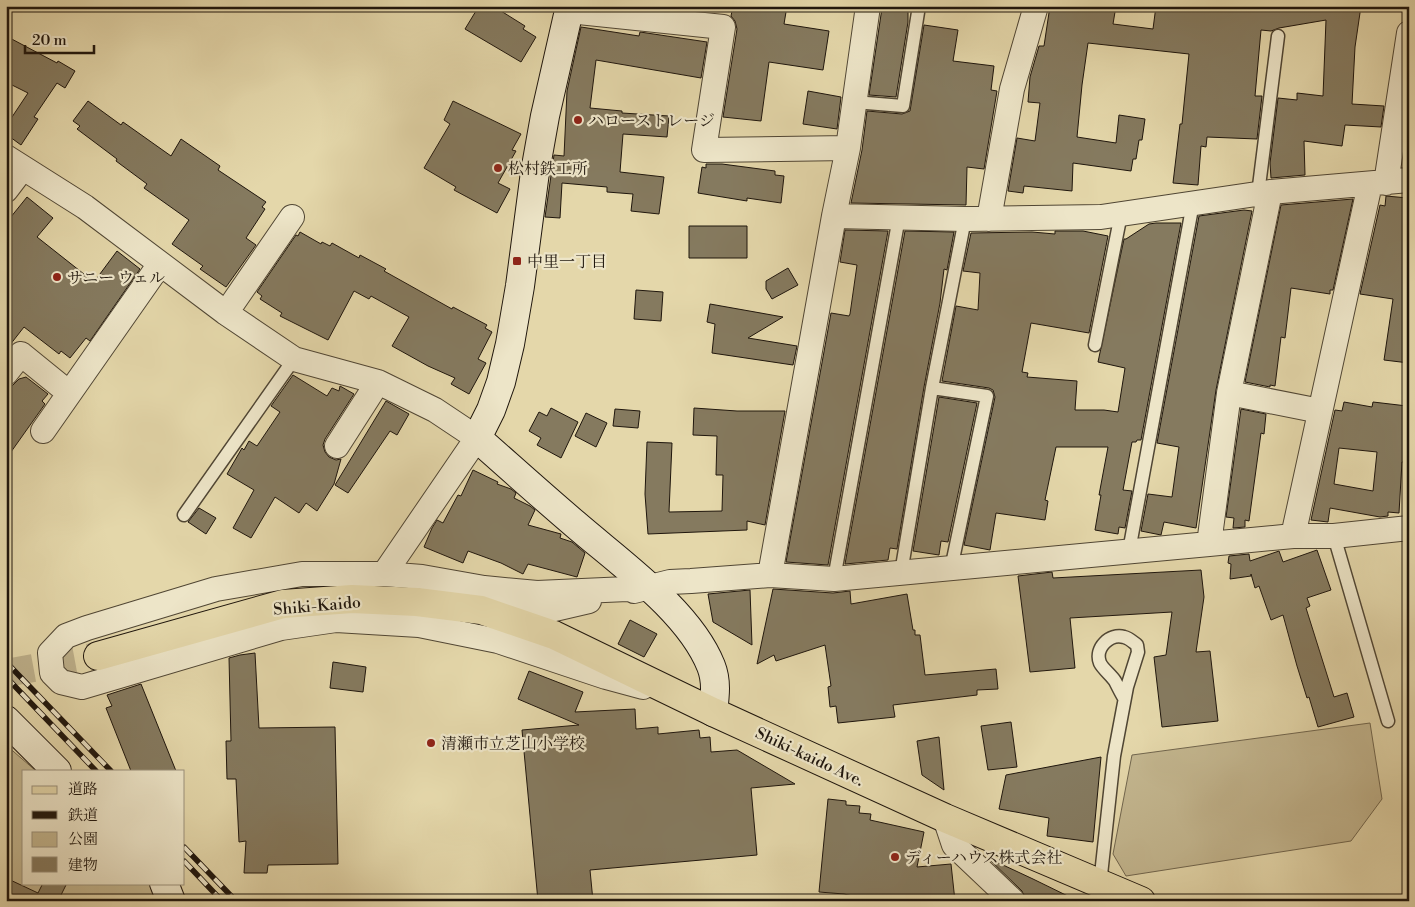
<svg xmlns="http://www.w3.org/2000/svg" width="1415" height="907" viewBox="0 0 1415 907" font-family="'Libre Bodoni','Noto Serif JP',serif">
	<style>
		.green { fill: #c3b68f; stroke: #71664e }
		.building { fill: #857a5f; stroke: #1f160d; fill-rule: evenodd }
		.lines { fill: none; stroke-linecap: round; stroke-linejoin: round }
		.primary-tunnel { stroke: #bdb08b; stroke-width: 28; stroke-dasharray: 28 14; stroke-linecap: butt }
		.lane-casing { stroke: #504634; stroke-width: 15 }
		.street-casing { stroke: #504634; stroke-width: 26 }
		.secondary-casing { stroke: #1f160d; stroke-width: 30 }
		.primary-casing { stroke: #1f160d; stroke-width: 30 }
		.lane { stroke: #ede5c8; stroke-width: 12 }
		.street { stroke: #ede5c8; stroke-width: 24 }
		.secondary { stroke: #ede5c8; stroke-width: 28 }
		.primary { stroke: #e4d7aa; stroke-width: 28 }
		.rail-casing { stroke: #1f160d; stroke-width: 5.5 }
		.rail { stroke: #ede5c8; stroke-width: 4; stroke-dasharray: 11; stroke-linecap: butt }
		.poi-dot { fill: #8f2418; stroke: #ede5c8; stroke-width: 2 }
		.labels { text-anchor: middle; stroke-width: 4.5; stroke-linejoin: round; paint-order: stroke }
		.poi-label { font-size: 16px; fill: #1f160d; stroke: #ede5c8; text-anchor: start }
		.street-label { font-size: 16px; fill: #1f160d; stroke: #ede5c8 }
	</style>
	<rect width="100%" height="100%" fill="#e4d7aa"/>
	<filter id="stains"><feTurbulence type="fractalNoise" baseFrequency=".004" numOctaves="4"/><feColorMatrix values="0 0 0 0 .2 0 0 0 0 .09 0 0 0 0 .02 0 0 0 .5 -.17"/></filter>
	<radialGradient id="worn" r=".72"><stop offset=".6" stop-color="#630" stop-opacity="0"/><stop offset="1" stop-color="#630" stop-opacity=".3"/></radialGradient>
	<!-- green -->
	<path class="green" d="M1370,723L1382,799L1351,841L1126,876L1113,854L1132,755Z
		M6,745L36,771H24V883H153L159,901H6Z"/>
	<!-- building -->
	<path class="building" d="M479,6H493L525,26L523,29L536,37L521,62L465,29Z
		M733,6H787L784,24L829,31L823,70L769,62L761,121L723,117L737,29L735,21L731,16Z
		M1050,6H1116L1113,24L1153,29L1156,6H1361L1355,47L1352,104L1384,106L1381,127L1345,125L1342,146L1304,141L1305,175L1271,178L1270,163L1278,98L1297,100V93L1323,96L1326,20L1279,28L1271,31L1261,30L1255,96H1262L1257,139L1207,137L1206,147L1201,146L1198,185L1173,183L1180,124H1182L1189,54L1088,43L1082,85L1077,137L1116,143L1119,115L1145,119L1142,140H1139L1136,159H1133L1131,171L1073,163L1072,191L1024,186L1023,193L1008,191L1017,138L1035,141L1040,103L1028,102L1030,77L1039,46H1044Z
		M882,8L908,9V22L896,97L869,95Z
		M924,25L958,30L953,61L994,66L991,90L997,91L984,169L967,167L966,205L851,203L862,150L867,111L902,114L910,111Z
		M581,27L639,36L640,32L707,42L701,78L596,60L590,108L622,111V113L669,116L667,137L623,134L620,172L664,177L659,214L631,211L633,194L607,192V187L562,183L560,218L545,217L554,155L564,156L567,91Z
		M6,36L57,63L58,61L75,71L65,88L57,83L34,117L38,119L21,145L6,134V126L28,93L6,82Z
		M808,91L841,97L837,129L803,124Z
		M88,101L121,125L123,122L171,156L181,139L220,166L218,170L266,202L262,207L265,209L246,238L256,245L226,287L200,269L203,266L172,244L189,220L144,188L147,184L116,161L117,159L77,129L80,126L73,121Z
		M453,101L521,134L512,150L516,151L498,183L510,189L497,213L454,190L456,187L424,168L450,124L444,120Z
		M706,164H722L775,171V175L784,176L781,203L747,198V201L698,193L702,167L706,168Z
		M1386,196L1408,198L1405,225H1409V363L1384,360L1393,299L1360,294L1380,205L1385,206Z
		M27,197L53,218L37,237L94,282L117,251L140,269L90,341L86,338L70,358L61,351L59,354L24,327L6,350V223Z
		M1353,199L1333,290H1330V294L1291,288L1285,338L1281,337L1275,386L1270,385V387L1245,382L1281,205Z
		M1244,210L1252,211L1216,390L1196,528L1164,522L1161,535L1141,531L1148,494L1172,497L1179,447L1157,443L1199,216Z
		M1156,223H1181L1141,440H1137L1136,442H1132L1123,490L1132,491L1125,528L1119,527L1118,534L1095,530L1101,495H1099L1108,447H1056L1045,500L1048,501L1045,520L996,513L990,550L964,545L995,397L993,390L989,388L942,381L956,306L978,310L980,273L963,271L971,233L1032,232L1055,234V231H1083L1108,236L1089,333L1031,323L1022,372L1028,373L1027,377L1077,381L1075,410H1104L1118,412L1125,368L1098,362L1124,239H1126L1149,224Z
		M689,226H747V258H689Z
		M845,230L888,231L828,565L786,562L831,313L849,316L850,314L857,265L840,262Z
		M905,231L954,232L947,270L944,269L940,303L924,387L897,549L890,548L888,560L845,564Z
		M300,232L321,244L322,242L330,246L332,243L359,258L360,255L386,269L384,271L452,309L453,307L487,325L485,328L492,332L478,359L486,363L469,394L451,384L455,378L428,366L392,346L409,317L371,296L369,299L354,291L328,340L280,316L282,313L260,299L262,296L257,292L296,235L298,236Z
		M788,268L798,285L772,299L766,289V281Z
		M636,290L663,292L661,321L634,319Z
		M710,304L783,317L748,338L797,346L793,365L712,353L715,324L707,322Z
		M293,375L327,396L332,388L339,391L340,386L354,394L325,439L323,445L325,452L329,457L336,460L341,459L334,484L317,511L306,503L299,513L275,497L251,538L233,528L254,490L227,474L242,448L244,450L249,441L257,446L280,412L271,406Z
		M26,377L48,394L42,401L45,404L6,459V392L19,379Z
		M939,397L977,403L948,542L941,541L939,555L913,551Z
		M386,401L409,414L397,435L390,431L348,493L335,485Z
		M1344,402L1372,407L1373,402L1407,406L1406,413H1409V432L1405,462H1402L1399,513L1388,512V516L1380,517L1330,508L1328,522L1311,520L1335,410L1342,411ZM1339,448L1377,452L1373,491L1334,484Z
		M551,408L578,422L561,458L537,445L541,438L529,431L539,412L547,416Z
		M694,408L737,411H785L765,525L747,521V530L648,534L645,494L647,442L672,443L669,512L722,511L723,475H716L717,436L693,435Z
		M615,409L640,411L638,428L613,426Z
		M1241,409L1266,414L1264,434L1261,433L1249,521L1245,520V527L1233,528L1234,518L1226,517Z
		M586,413L607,423L596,447L575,436Z
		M473,470L498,482L497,484L511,489L516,493L514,498L530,506L535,510L528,525L561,534L560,538L572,542L585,553L577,577L528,564L523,574L501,563L468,551L463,563L424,547L432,528L437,520L443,523L458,495L461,496Z
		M199,508L216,518L206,534L188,522Z
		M1317,550L1331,590L1307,598L1310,606L1306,608L1334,697L1347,693L1354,717L1318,727L1309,697L1307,698L1297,666L1283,615L1271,620L1259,586L1255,588L1251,574V576L1230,579L1231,564L1228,563L1229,556L1249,554L1250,561L1279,551L1283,562Z
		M1201,570L1204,597L1196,652L1210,651L1218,721L1162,727L1154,657L1166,655L1172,612L1070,618L1075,668L1030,672L1018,576L1052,572L1053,578Z
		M773,589L833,593L850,591L851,604L907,594L913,630H915V635H920L925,675L996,669L998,689L977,690V695L893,705L895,717L838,723L836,706L830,707L828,687L831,686L825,645L776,661L774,655L757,664Z
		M750,590L752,645L713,622L708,594Z
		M630,620L657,634L644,657L618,644Z
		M255,653L259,728L335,727L338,864L268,865L267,873H244L246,841L239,842L236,779H227L226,741H231L229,658L240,655Z
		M333,662L366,667L363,692L330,688Z
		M529,671L583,692L575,712L635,709L636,729L658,727V734L699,730L700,738L710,737L711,752L737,750L795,784L751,788L757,855L590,870L593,901H538L522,730L579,725L518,699Z
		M141,684L176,771H131L106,708L112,706L107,695Z
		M1011,722L1017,767L988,770L981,726Z
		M939,737L944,790L922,775L917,741Z
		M1101,757L1093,842L1047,836L1049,818L999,809L1006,775Z
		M828,799L846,801V805L860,806L859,813L871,814L870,820L924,832L917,867L951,864L955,901H873L844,894L819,892Z
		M988,858L1033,879L1078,901H1026L1022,891Z
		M6,878L38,893L43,883H67L58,901H6Z"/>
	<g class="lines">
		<!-- primary-tunnel -->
		<path class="primary-tunnel" d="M6,673L98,656"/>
		<!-- lane casing -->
		<g class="lane-casing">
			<path id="lane" d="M854,102L903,106L919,6
				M1258,194L1278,36
				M1095,345L1121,214
				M932,388L987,396L951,569
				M184,515L294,359
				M1334,536L1388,721
				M1129,551L1193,203
				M901,573L932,388L965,219
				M834,579L899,217
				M1100,884L1114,756L1127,687L1138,652L1137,645C1133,642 1129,638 1124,637C1110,633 1094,648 1100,663C1103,669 1111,675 1115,681C1118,687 1121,693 1124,698"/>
		</g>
		<!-- street casing -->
		<g class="street-casing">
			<path id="street" d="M569,11L723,27L704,150L848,148
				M6,157L85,207L226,313L294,359L378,382L435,410L477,438L384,574
				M1386,183L1409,33
				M6,190L22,169
				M834,216L965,219L1101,217L1270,192L1409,180
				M989,219L1012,89L1036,6
				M226,313L292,217
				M6,373L21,354L69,393
				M1229,393L1320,411
				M43,431L160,264
				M337,446L378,382
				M1293,536L1370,184
				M1209,544L1229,393L1270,192
				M770,575L834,216L848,148L868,6
				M634,591L670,582L691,581L770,575L834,579L1209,544L1293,536H1334L1409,528
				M494,610L546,611L589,601
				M643,687L606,677L498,641L419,625L336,620L281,628L82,687L61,682L52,673L50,653L66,636L87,628L216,589L302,574H384L422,577L484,588L537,593L650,588
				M945,818L954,845L1013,901"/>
		</g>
		<!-- secondary casing -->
		<g class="secondary-casing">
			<path id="secondary" d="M570,6L545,116L535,172L520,286L510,344L501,382L491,410L477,438C510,467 542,496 575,524C620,563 689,611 711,666C717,681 715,696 713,712
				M6,720L57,771
				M164,883L171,901"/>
		</g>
		<!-- primary casing -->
		<g class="primary-casing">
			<path id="primary" d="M98,656L283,604L352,599L417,602L481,610L554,635L713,712L945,818L1141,901"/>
		</g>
		<!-- lane -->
		<use href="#lane" class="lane"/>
		<!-- street -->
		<use href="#street" class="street"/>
		<!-- secondary -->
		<use href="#secondary" class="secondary"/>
		<!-- primary -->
		<use href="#primary" class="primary"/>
		<!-- rail casing -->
		<g class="rail-casing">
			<path id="rail" d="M6,662L111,771
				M6,677L96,771
				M184,847L236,901
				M184,861L222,901"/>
		</g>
		<!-- rail -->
		<use href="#rail" class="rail"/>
	</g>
	<!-- markers -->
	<g class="poi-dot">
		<circle cx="578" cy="120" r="5"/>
		<circle cx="498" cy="168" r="5"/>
		<rect x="512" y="256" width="10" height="10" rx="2.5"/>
		<circle cx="57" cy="277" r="5"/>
		<circle cx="431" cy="743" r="5"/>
		<circle cx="895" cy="857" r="5"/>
	</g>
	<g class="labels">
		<!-- poi labels -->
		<g class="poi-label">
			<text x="588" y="126">ハローストレージ</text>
			<text x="508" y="174">松村鉄工所</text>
			<text x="527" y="267">中里一丁目</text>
			<text x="67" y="283">サニー ウェル</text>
			<text x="441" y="749">清瀬市立芝山小学校</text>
			<text x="905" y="863">ディーハウス株式会社</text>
		</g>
		<!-- street labels -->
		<g class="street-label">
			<text transform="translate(317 605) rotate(-5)" y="6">Shiki-Kaido</text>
			<text transform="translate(810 756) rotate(25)" y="6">Shiki-kaido Ave.</text>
		</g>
	</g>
	<!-- margin -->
	<rect width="1415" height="907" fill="none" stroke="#e4d7aa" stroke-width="25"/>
	<rect x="8" y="8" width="1400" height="892" fill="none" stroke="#1f160d" stroke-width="2.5"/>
	<rect x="12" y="12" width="1390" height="882" fill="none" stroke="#1f160d"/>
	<!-- legend -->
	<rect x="22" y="770" width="162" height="115" fill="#ede5c8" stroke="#9b927d"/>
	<rect x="32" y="786" width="25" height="8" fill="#e4d7aa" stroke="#9b927d"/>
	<text x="68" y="794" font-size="15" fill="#1f160d">道路</text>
	<rect x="32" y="811" width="25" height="8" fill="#1f160d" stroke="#9b927d"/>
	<text x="68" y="820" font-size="15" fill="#1f160d">鉄道</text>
	<rect x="32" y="832" width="25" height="15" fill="#c3b68f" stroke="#9b927d"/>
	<text x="68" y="844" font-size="15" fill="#1f160d">公園</text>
	<rect x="32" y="857" width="25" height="15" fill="#857a5f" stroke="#9b927d"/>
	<text x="68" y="870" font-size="15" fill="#1f160d">建物</text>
	<!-- scale -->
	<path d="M25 45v8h69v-8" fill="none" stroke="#1f160d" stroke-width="2.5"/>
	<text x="32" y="45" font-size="15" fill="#1f160d" stroke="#ede5c8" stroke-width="4" paint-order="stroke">20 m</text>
	<rect width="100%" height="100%" filter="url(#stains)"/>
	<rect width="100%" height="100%" fill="url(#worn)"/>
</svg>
